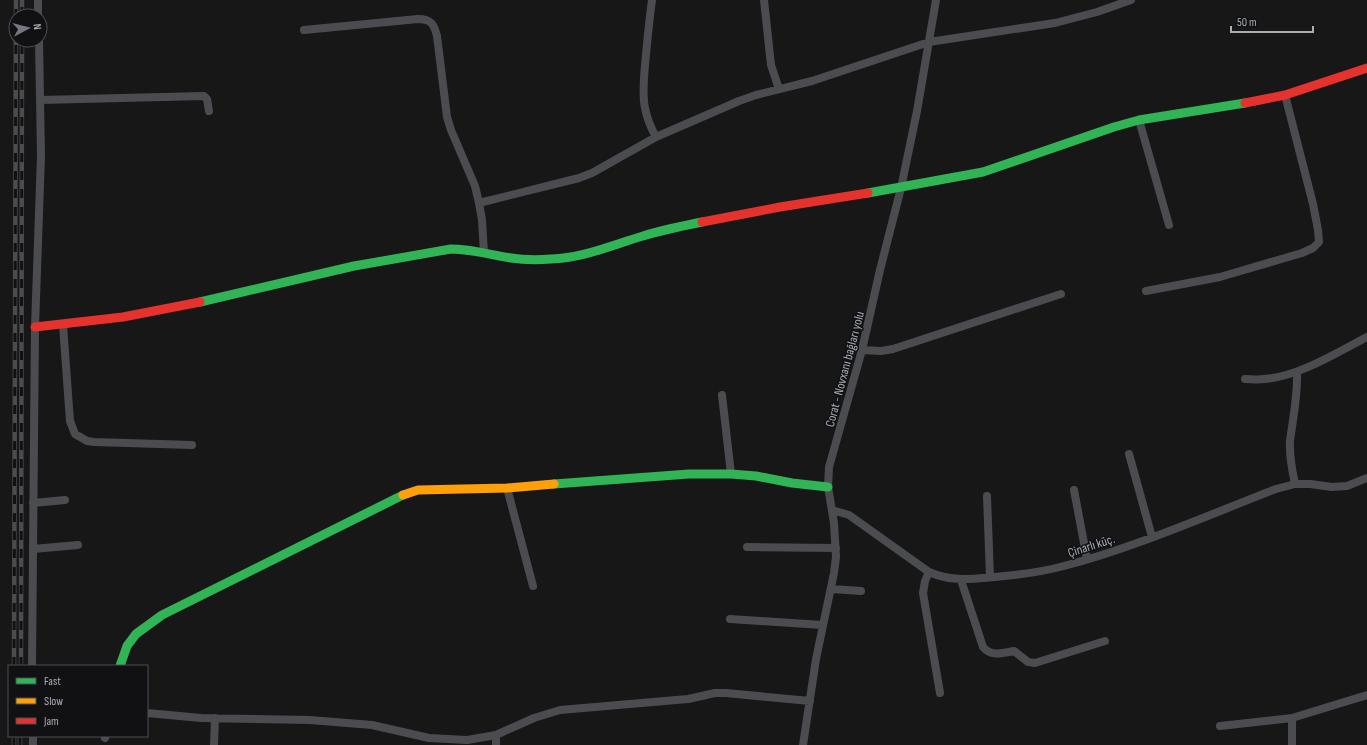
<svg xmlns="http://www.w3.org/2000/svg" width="1367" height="745" viewBox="0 0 1367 745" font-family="'Sofia Sans Condensed',sans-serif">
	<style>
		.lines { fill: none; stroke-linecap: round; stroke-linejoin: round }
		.street { stroke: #4b4c50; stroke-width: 8 }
		.fast { stroke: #30b455; stroke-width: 9 }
		.slow { stroke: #ff9f0a; stroke-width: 9 }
		.jam { stroke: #e5322d; stroke-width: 9 }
		.rail-casing { stroke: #4b4c4f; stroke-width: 4.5 }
		.rail { stroke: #111113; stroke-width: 3; stroke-dasharray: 9; stroke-linecap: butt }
		.labels { text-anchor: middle; stroke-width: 3; stroke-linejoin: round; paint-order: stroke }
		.street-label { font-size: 13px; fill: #a8adb8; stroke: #111113 }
	</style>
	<rect width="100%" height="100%" fill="#171717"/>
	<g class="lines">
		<!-- street -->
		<path class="street" d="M38,0V16
			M652,0C649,22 647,43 645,65C644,79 642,94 645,108C647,119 651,128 656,137
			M764,0L771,65L779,89
			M304,30L418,19C431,19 434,24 437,36L447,117L451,130L475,186L479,203L482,220L484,253
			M41,100L204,96L207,99L209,111
			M1139,120L1169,225
			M479,203L579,178L592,173L656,137L739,101L756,95L812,81L929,42L1055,23L1097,12L1131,0
			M1146,291L1220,277L1302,253L1313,248L1319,242L1318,230L1313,204L1285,95
			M63,325L70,421L75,434L87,441L94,442L192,445
			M862,350L881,351L893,349L1061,294
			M1245,379C1251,379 1258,380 1264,379C1298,377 1336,353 1367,337
			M722,395L731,474
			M1129,454L1152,537
			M1295,484C1292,470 1289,455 1290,441C1293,418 1298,395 1297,372
			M507,488L533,586
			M1074,490L1087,559
			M987,496L990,577
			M33,503L65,500
			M832,510L849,515L929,572C952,582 970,579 995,577C1018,575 1042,572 1064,566C1136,547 1206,516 1276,489L1295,484H1310L1332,487L1347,486L1367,478
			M747,547L836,548
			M33,549L78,545
			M929,572L925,581L923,593L940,693
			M961,580L983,647C991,657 1003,653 1014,651L1028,662L1035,663L1105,641
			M831,589L861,591
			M730,619L822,625
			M32,666L35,327L41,156L39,40
			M147,713L201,718L310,720L372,725L429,738L467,740L496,735L534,718L560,710L688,699L715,693H726L810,701
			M1292,718V745
			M1220,726L1292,718L1367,695
			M33,736V745
			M105,738L106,736
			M214,745L215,718
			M496,745V735
			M803,745L816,659L834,573L836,557L834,523L828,487L829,467L862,350L880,270L901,188L917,111L936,0"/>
		<!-- fast -->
		<path class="fast" d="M868,193L983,172L1114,127L1139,120L1245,103
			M200,302L354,266L451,249C471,249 491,255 511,258C524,260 538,260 551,259C583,258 612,245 643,236C662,230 682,226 702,222
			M554,484L689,474H731L756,476L792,483L828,487
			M120,666L127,646L136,634L162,615L403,495"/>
		<!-- slow -->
		<path class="slow" d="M403,495L418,490L507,488L554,484"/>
		<!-- jam -->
		<path class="jam" d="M1245,103L1285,95L1367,68
			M702,222L780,207L868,193
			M35,327L123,317L200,302"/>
		<!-- rail casing -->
		<g class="rail-casing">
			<path id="rail" d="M22,16V0
				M14,666L16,0
				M21,666L22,40
				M14,745V736
				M20,745V736"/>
		</g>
		<!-- rail -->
		<use href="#rail" class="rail"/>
	</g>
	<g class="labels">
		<!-- street labels -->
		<g class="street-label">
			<text transform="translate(844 369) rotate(-75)" y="5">Corat - Novxanı bağları yolu</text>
			<text transform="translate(1091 545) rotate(-18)" y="5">Çinarlı küç.</text>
		</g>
	</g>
	<!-- legend -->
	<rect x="8" y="665" width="140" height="72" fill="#111113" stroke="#4d4f55"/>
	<rect x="16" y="678" width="20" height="6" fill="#30b455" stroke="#4d4f55"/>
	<text x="44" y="685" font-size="12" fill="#a8adb8">Fast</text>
	<rect x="16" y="698" width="20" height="6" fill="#ff9f0a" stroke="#4d4f55"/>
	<text x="44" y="705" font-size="12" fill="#a8adb8">Slow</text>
	<rect x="16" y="718" width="20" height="6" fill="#e5322d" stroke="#4d4f55"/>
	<text x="44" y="725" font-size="12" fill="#a8adb8">Jam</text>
	<!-- north arrow -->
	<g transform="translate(28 28) rotate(83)"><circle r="19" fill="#111113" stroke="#4d4f55"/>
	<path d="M0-3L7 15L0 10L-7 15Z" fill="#757880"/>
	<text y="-6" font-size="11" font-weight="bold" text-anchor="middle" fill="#a8adb8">N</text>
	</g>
	<!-- scale -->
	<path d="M1231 26v6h82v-6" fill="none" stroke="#a8adb8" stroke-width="2"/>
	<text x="1237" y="26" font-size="12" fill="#a8adb8" stroke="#111113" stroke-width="3" paint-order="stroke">50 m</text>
</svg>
